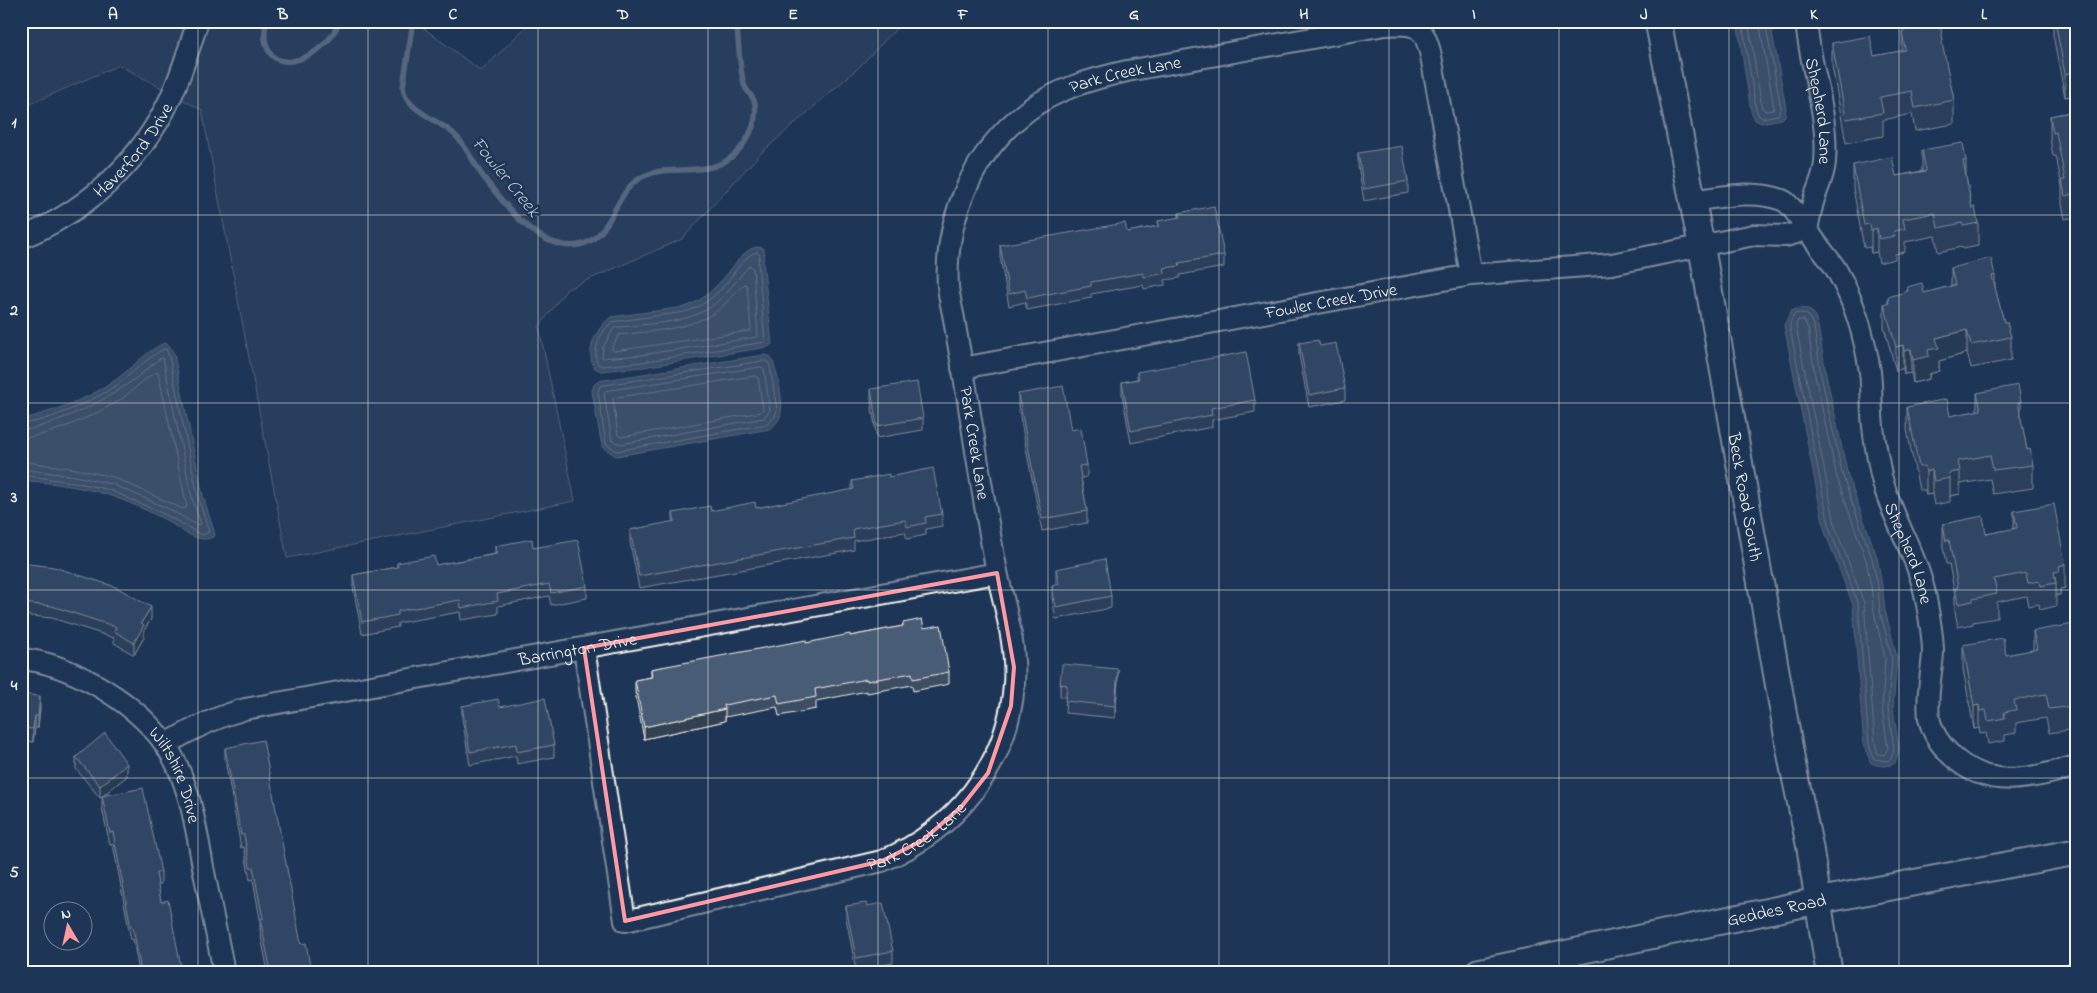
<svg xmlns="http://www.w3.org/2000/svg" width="2097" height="993" viewBox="0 0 2097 993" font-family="'Indie Flower',sans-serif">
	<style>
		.green { fill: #354a67; stroke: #949ea8 }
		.water { fill: #5e6d82; stroke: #9aa2ab }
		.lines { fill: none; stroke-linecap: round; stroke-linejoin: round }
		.shore { stroke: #b8bcbf; stroke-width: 1 }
		.stream { stroke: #9aa2ab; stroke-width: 5.5 }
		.minor-casing { stroke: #f4f1e8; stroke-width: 24 }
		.major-casing { stroke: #f4f1e8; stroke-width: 29 }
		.minor { stroke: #1d3557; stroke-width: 20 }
		.major { stroke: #1d3557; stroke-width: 25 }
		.wall { fill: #3e4e64; stroke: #f4f1e8 }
		.shaded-wall { fill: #324051; stroke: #f4f1e8 }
		.building { fill: #485b74; stroke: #f4f1e8 }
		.marked { fill: none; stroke: #ff9aa2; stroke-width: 4; stroke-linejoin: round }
		.grid { fill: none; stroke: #f4f1e8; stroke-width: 1; stroke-opacity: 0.55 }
		.labels { text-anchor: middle; stroke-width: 5; stroke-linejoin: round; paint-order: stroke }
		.street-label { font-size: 18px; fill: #f4f1e8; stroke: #1d3557 }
		.water-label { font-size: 19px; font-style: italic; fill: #c0c3c4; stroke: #1d3557 }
		.neatline { fill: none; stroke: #f4f1e8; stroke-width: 2 }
		.grid-label { font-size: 16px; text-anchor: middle; font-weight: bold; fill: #f4f1e8 }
	</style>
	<rect width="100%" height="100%" fill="#1d3557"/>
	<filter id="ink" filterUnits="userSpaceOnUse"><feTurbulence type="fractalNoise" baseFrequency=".02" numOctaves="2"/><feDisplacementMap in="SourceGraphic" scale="10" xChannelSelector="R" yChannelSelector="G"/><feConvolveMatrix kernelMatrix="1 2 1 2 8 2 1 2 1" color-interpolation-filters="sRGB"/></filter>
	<g filter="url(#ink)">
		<!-- green -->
		<path class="green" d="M21,21H414L481,71L532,21H904L857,69L760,154L682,239L567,289L539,327L575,501L287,558L202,110L119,65L21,108Z"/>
		<!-- water -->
		<path class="water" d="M1737,21H1770L1786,108L1785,116L1782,119L1761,123L1755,120L1751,111Z
			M756,247L763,248L765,253L763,261L772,344L768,347L643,367L601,371L595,368C584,352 596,328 611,317L685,307C699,302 710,293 720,282C732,271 740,251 756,247Z
			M1800,308L1808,309L1814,314L1818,326L1826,374L1848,476L1877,557L1882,585L1885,610L1897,657L1893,708L1899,750L1895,763C1887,767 1880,767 1871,763L1864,746L1853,605L1825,532L1784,325L1791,311Z
			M164,343L169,345L174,354L203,496L214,531L215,536C198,546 180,528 164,519C146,510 127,501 108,495C81,486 50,483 21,480V420C53,411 87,400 114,381C131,369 146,351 164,343Z
			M764,355L770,356C777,366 785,406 780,417C778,422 774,426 770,429L623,455L616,456L602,447L592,391L594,385L598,381Z
			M2076,962V972H2023L2034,971Z"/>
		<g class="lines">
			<!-- shore -->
			<path class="shore" d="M1742,21L1756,109L1759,116L1762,118L1778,115L1781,108L1765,21
				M1748,21L1762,108L1766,111L1773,110L1774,108L1759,21
				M757,252L760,255L758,262L765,342L642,362L602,366L598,364C591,350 601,332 612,322L685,312C701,307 713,298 724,286C734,275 743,255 757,252Z
				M749,266L753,268L758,337L641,355L602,358L603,347L614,328C645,323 686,325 712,306C727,295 737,279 749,266Z
				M745,284L747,286L751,328L750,331L614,351L611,349L619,335C651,331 687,330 714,313C726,306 734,291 745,284Z
				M1800,313L1806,314L1809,317L1814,327L1821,375L1843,477L1872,558L1878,586L1880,611L1892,658L1888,708L1894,749L1891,759L1887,761L1874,759L1869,745L1858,604L1830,530L1791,333C1789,325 1790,320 1795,314Z
				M1798,320H1804L1808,329L1815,376L1837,478L1866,560L1871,586L1874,612L1885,658L1882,709L1888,748L1884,755L1878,754L1875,743L1864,603L1836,529L1797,332L1796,326Z
				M764,361H767L770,366L777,410L775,417L767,424L622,450L617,451L606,444L598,392L600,386Z
				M762,367L764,369L770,410L764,418L621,444L612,441L604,394L606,391Z
				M756,376L758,378L763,409L761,412L621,437L618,435L613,400L614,398Z
				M21,424C48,422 95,400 117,385C128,377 156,350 166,349L169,356L198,497L209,532L202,535L166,515L110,490L74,482L21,475
				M21,430C33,430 45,425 55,421C95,407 128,387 159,359L163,358L192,498L201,524L197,525L169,509L112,484L75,476L21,469
				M21,438C49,437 100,413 123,398C134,390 146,376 158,372L187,507L183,509L113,477L76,469L21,461"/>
			<!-- stream -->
			<path class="stream" d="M267,21C264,29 264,36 266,44C275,77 316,56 330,38C334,33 337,27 340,21
				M413,21L403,87C404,109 440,121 454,134C466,145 473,162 482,175C503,203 539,252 579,245C614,239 613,189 644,176C665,166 689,173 711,167C737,161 759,130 755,104C754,96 746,92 744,84C739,66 739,46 737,28L734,21"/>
			<!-- minor casing -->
			<g class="minor-casing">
				<g id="minor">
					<path id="s1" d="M1806,21C1810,69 1829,114 1825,162C1824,176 1818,187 1814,199C1811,209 1809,220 1807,230"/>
					<path id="s2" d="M1692,201C1722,197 1753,189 1782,200C1791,203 1807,229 1813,238C1820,249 1830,259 1837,271C1854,301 1865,338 1870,372C1872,386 1871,400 1872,414C1873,434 1877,455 1881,475C1891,518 1918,555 1926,599C1929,616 1933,635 1933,652C1932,673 1926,696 1929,718C1932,732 1941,746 1952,756C1988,791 2033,778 2076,766"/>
					<path id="s3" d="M21,238C82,213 133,169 164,111C179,83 188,51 198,21"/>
					<path id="s4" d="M962,368L1471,275L1612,264L1754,235L1786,236L1807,230"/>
					<path id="s5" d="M584,648L625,921L882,861C956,830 1008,765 1014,684C1017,644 1004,606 996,567C985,510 976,452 967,394C963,369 958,344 954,319C952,308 949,297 948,286C944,220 973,152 1027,111C1056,89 1092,79 1127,71L1385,25C1416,23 1424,25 1431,56L1471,275"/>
					<path id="s6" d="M21,659C46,661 71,671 93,683C120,698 147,719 165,744C189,779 196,827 203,867C210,902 217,937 224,972"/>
					<path id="s7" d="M165,745C191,729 216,717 245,709L997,573"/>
				</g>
			</g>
			<!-- major casing -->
			<g class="major-casing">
				<g id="major">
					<path id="s8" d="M1658,21L1703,255L1792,762L1810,848L1829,972"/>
					<path id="s9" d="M1478,972L1817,901L2076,852"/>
				</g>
			</g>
			<!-- minor -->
			<use href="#minor" class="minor"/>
			<!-- major -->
			<use href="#major" class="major"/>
		</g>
		<!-- wall -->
		<path class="wall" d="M2053,21H2076V95L2065,97L2053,35Z
			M1902,31L1943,50L1954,100V124L1915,131L1912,114L1883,120V136L1846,143L1832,66V43L1874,56L1902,51Z
			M2076,111V217L2065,219L2062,204V187L2056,156H2053L2050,139V116Z
			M1922,150L1966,160V177L1972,208L1978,223V246L1963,249L1962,247L1938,252L1935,236L1905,242V252L1895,254V259L1879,263L1877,252L1871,253L1870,247L1864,248L1853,188V165L1896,176L1922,171Z
			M1358,153L1408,181V193L1364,201L1358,166Z
			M1179,213L1224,255V267L1180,275V278L1165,280V285L1144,289L1143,285L1091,294V298L1027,310L1025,302L1009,306L1000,257V245L1127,232L1158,226V221L1179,218Z
			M1951,268L1995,288L2004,322L2011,337V360L1971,368L1967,353L1939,361V371L1929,374V379L1913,383L1911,373L1904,374L1903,368L1896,371L1884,327V304L1888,303V297L1907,292V287L1924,293L1951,286Z
			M1299,343L1320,346L1345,388V400L1309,407L1299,355Z
			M1137,372L1255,400V412L1212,420V427L1131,443L1122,394V382L1137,379Z
			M871,389L923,418V430L877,438L871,402Z
			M1977,393L2021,402V419L2027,450L2033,465V488L1993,494L1990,479L1960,484V494L1950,496V502L1934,505L1932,494L1926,495L1925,490H1919L1907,430V407L1950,416L1977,411Z
			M1018,394L1071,430L1087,465V477L1081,478L1087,511V523L1042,531L1018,406Z
			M889,477L942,514V526L926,529V535L907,539L905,532L854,541V550L639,588L630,542V530L673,522V513L756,508L852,490V481Z
			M2014,511L2065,588L2060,589V595H2056V606L2040,610L2039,604L2028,606L2026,596L1997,602V618L1973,622V624L1958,627L1955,612V595L1949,564H1946L1943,547V524L1986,534L2014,529Z
			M495,546L533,548L587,586V598L551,605L549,596L498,606V614L461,620L460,612L398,623V627L362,634L353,587V575L397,567V563L436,565L495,554Z
			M21,563L151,619L144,630V637L134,655L114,643V638L52,618L21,615Z
			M1056,569L1111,596V608L1056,619L1052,598V586L1056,585Z
			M903,623L924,628L949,672V684L913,691L912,685L867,693V691L816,701V709L779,716L777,707L725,717V721L644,739L635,692V680L651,677V669L806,643L850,636L903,626Z
			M2033,631L2076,635V729L2049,733L2046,718L2016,723V733L2005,735V741L1988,744L1986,733L1980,734L1979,728L1974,729L1963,669V645L2006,655L2033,650Z
			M1118,681L1115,718L1065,713L1066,697H1060V684Z
			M21,694L40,708L38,728H35L33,742L21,740Z
			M462,706L500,707L554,745V757L517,764L516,756L470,765L462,718Z
			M225,748L301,944L311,972H268L260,931V919L253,879L250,880L244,847L241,848L225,760Z
			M76,757L127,776L100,798L76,769Z
			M102,796L161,872V884L158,885L161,902L182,972H139L133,939L131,940L113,844L110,845L102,808Z
			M846,906H867L893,951V963L856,970L846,918Z"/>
		<!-- shaded-wall -->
		<path class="shaded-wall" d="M2076,71V95L2065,97V74Z
			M1877,228V252L1871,253V230Z
			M1995,275V299L1992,276Z
			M1967,330V353L1939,361V371L1929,374V379L1913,383V360L1928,350L1936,338Z
			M1903,345V368L1896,371V347Z
			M1911,349V373L1904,374V351Z
			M1932,470V494L1926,495V472Z
			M1960,471V494L1950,496V478L1949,473Z
			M2065,564V588L2060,589V595H2056V583L2054,572L2059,566Z
			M151,607V619L144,630V637L134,655V643L141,623Z
			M1118,669V681L1115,718V706Z
			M40,696V708L38,728V716Z
			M1979,705V728L1974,729V706Z
			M725,709V721L644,739V727Z
			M35,716V728L33,742V729Z
			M127,764V776L100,798V786Z"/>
		<!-- building -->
		<path class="building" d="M2055,21H2076V71L2065,74Z
			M1940,24L1943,40L1942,43L1954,100L1915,108L1912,91L1880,97L1883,113L1846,119L1832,43L1870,36L1874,56L1905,50L1902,31Z
			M2076,111V194L2065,196L2062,180H2065L2056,132L2053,133L2050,116Z
			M1963,143L1966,160L1963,161L1972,208L1975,207L1978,223L1963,226L1962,223L1938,228L1935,213L1903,219L1905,229L1894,231L1895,236L1879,239L1877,228L1871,230L1870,224L1864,225L1853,165L1892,157L1896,176L1926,171L1922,150Z
			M1402,146L1408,181L1364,189L1358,153Z
			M1214,206L1224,255L1179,263L1180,266L1164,268L1165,273L1144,277L1143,273L1091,282V286L1027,298L1025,290L1009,294L1000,245L1125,223L1127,232L1159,226L1158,221L1180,217L1179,213Z
			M1991,258L1995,275L1992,276L2004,322H2007L2011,337L1971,345L1967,330L1936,338L1939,348L1928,350L1929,356L1913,360L1911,349L1904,351L1903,345L1896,347L1884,304L1889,303L1888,297L1908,291L1907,287L1922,283L1924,293L1955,285L1951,268Z
			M1318,340L1320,346L1336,343L1345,388L1309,395L1299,343Z
			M1246,352L1255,400L1211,408L1212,415L1131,431L1122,382L1139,379L1137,372Z
			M917,382L923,418L877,426L871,389Z
			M2018,385L2021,402H2018L2027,450L2030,449L2033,465L1993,470L1990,455L1958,461L1960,471L1949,473L1950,478L1934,481L1932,470L1926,472L1925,466L1919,467L1907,407L1947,399L1950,416L1981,410L1977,393Z
			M1063,386L1071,430L1081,428L1087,465L1079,466L1087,511L1042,519L1018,394Z
			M933,468L942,514L925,517L926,523L907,527L905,520L853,529L854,538L639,576L630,530L675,521L673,513L710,506L711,511L755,502L756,508L854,489L852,481L889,474V477Z
			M2054,504L2065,564L2059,566L2060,571L2054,572L2056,583L2040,586L2039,581L2028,583L2026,573L1994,579L1997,594L1973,599V601L1958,604L1955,588H1958L1949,540L1946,541L1943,524L1983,516L1986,534L2017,528L2014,511Z
			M532,539L533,548L578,540L587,586L551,593L549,584L497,594L498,601L461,608L460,600L398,611V615L362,622L353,575L398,567L397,563L434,556L436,565L497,554L495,546Z
			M1105,559L1111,596L1056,607L1052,586L1059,584L1056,569Z
			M21,563L54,567L116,587L151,607L141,623L144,625L134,643L114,631L116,627L52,606L21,603Z
			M922,619L924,628L941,625L949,672L913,679L912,673L867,681V679L815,689L816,697L779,704L777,695L724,705L725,709L644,727L635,680L652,677L651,669L806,640V643L850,634V636L903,626V623Z
			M2074,624L2076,635V641L2074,642L2076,652V706L2049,709L2046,694L2014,700L2016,710L2004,712L2005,718L1988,721L1986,710L1980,711L1979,705L1974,706L1963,645L2003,638L2006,655L2037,649L2033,631Z
			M1062,664L1118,669L1115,706L1065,701L1067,685L1060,684Z
			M21,694L40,696L38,716H35L33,729L21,728Z
			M545,698L554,745L517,752L516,744L470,752L462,706L498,699L500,707Z
			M105,733L127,764L100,786L76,757Z
			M263,740L301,944L306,943L311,972H271L260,919H263L253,867H250L244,835H241L225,748Z
			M143,788L161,872L156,873L161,902L168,900L182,972H141L133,927L131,928L113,832L110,833L102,796Z
			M866,903L867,906L883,903L893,951L856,958L846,906Z"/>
	</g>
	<!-- marked area -->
	<path d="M0 0H2097V993H0ZM997,573L1014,667L1011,706L988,773L962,806L923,840L882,861L625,921L584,648Z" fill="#1d3557" fill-opacity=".55" fill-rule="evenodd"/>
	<path class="marked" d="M997,573L1014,667L1011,706L988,773L962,806L923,840L882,861L625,921L584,648Z"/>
	<!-- grid -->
	<path class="grid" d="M198,21V972M368,21V972M538,21V972M708,21V972M878,21V972M1048,21V972M1219,21V972M1389,21V972M1559,21V972M1729,21V972M1899,21V972M21,215H2076M21,403H2076M21,590H2076M21,778H2076"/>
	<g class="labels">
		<!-- street labels -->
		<g class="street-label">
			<text dy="6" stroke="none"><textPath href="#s5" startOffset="1482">Park Creek Lane</textPath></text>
			<text dy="6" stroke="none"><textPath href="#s1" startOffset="91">Shepherd Lane</textPath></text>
			<text dy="6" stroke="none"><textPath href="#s3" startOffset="145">Haverford Drive</textPath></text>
			<text dy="6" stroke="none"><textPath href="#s4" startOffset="375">Fowler Creek Drive</textPath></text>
			<text transform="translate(975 443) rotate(81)" y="6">Park Creek Lane</text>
			<text dy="6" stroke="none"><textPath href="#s8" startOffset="484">Beck Road South</textPath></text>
			<text dy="6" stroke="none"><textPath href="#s2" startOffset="475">Shepherd Lane</textPath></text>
			<text dy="6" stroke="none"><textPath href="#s7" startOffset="426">Barrington Drive</textPath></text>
			<text dy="6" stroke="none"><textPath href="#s6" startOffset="204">Wiltshire Drive</textPath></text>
			<text dy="6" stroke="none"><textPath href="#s5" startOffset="582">Park Creek Lane</textPath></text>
			<text dy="6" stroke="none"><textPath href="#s9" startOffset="305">Geddes Road</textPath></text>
		</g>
		<!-- water labels -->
		<g class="water-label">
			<text transform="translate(507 176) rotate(51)" y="7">Fowler Creek</text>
		</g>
	</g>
	<!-- margin -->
	<rect width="2097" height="993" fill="none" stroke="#1d3557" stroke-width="55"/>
	<!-- north arrow -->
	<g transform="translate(68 926) rotate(351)"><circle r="24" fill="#1d3557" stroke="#738091"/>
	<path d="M0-4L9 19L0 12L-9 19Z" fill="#ff9aa2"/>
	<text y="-8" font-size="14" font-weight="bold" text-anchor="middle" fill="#f4f1e8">N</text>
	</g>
	<rect x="28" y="28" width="2042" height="938" class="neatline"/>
	<g class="grid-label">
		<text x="113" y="19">A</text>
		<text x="283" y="19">B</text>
		<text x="453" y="19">C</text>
		<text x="623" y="19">D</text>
		<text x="793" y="19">E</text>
		<text x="963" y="19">F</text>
		<text x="1134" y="19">G</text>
		<text x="1304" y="19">H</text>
		<text x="1474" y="19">I</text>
		<text x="1644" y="19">J</text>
		<text x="1814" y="19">K</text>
		<text x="1984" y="19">L</text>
		<text x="14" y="127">1</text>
		<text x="14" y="315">2</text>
		<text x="14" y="502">3</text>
		<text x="14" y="690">4</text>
		<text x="14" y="877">5</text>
	</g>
</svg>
